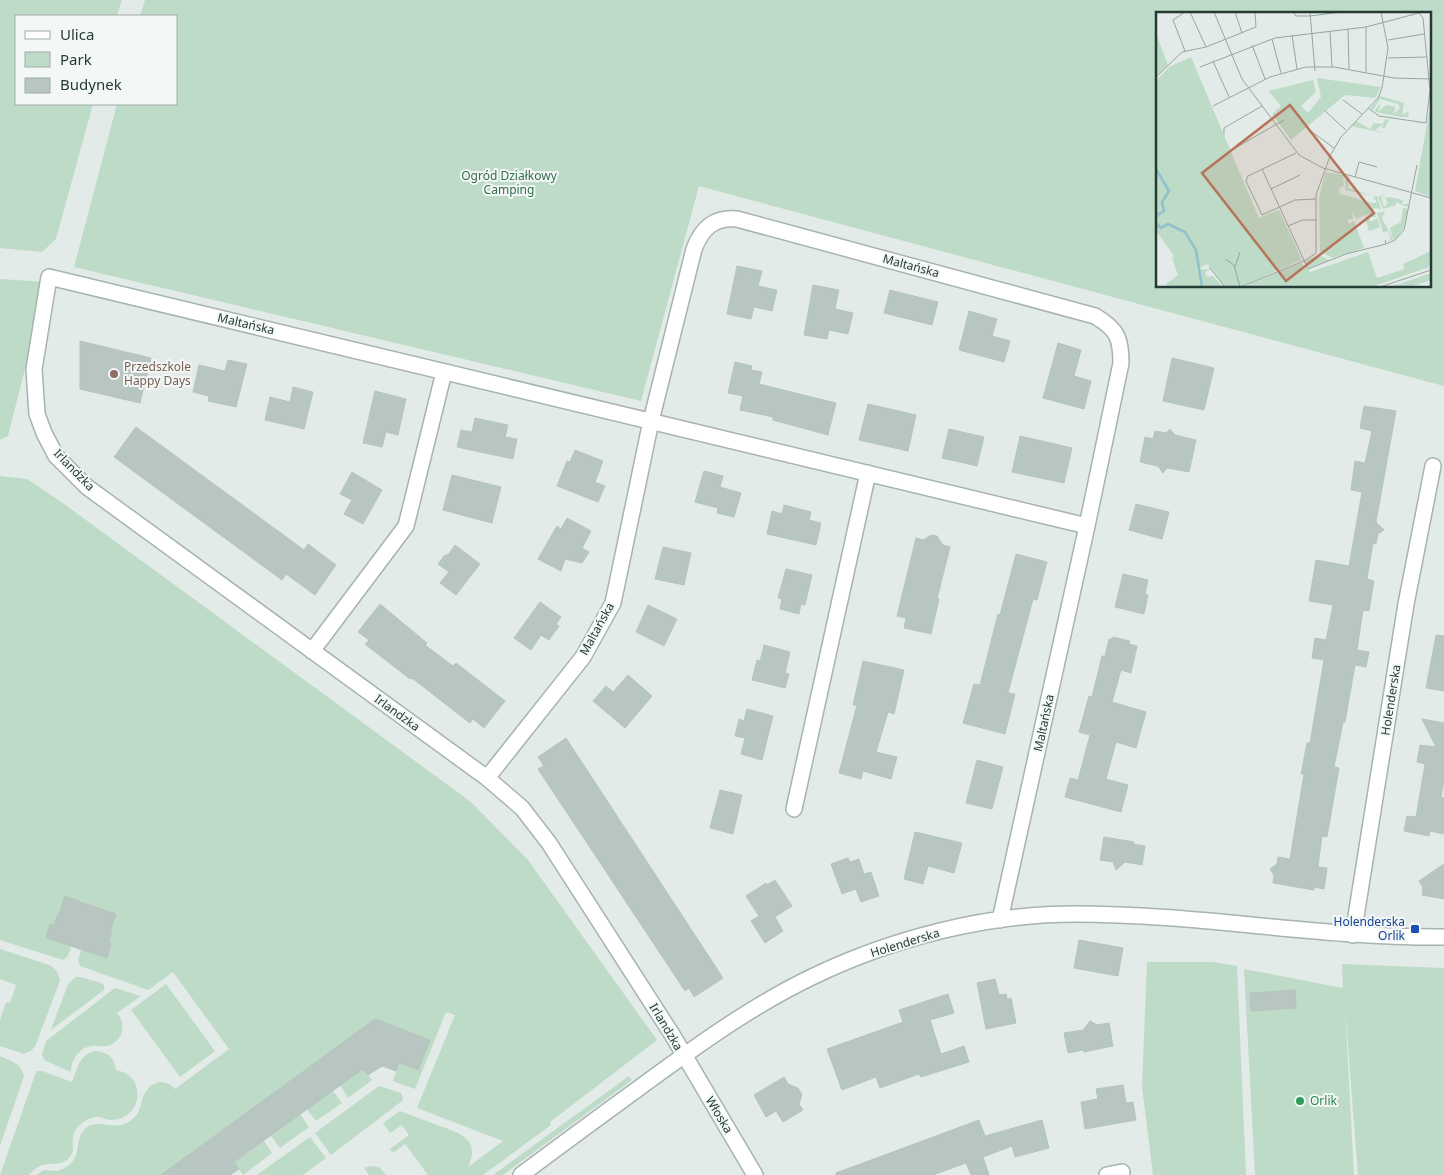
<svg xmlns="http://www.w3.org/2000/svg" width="1444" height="1175" viewBox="0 0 1444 1175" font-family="'Noto Sans',sans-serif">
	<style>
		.green { fill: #bddbc6; fill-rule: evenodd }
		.building { fill: #b8c6c1; stroke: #b6c4be }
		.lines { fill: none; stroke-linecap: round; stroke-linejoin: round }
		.street-casing { stroke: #a6b3af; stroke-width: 18 }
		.street { stroke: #fff; stroke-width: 15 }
		.education-dot { fill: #8d6e63; stroke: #f3f8f6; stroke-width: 2 }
		.transit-dot { fill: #1a4fb4; stroke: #f3f8f6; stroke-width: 2 }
		.leisure-dot { fill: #2e9e5b; stroke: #f3f8f6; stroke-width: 2 }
		.labels { text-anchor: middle; stroke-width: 4; stroke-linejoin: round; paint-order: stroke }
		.park-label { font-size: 12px; fill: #326e4a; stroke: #f3f8f6 }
		.street-label { font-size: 12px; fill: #243b35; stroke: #f3f8f6 }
		.education-label { font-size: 12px; fill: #785e54; stroke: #f3f8f6; text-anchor: start }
		.transit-label { font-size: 12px; fill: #164399; stroke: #f3f8f6; text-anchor: end }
		.leisure-label { font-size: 12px; fill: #27864d; stroke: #f3f8f6; text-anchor: start }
		.inset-river { fill: none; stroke: #8fc2cc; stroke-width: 2.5 }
		.inset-road { fill: none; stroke: #97a5a0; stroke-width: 1 }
		.view { fill: #b6745a; fill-opacity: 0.15; stroke: #b6745a; stroke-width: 2.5 }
		.inset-edge { fill: none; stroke: #243b35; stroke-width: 2.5 }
	</style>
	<rect width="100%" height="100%" fill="#e3ebe8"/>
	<!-- green -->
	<path class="green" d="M0,0H122L117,16H16V104H93L56,239L42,252L0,248Z
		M145,0H1444V386L699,186L641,401L74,267L117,104H176V16H140ZM1158,14H1430V286H1158Z
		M0,279L47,282L8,436L0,440Z
		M0,476L27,479L60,501L471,802L528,860L657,1040L550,1122L551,1125L483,1175H428L405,1144L393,1153L390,1149L409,1135L402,1125L390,1133L383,1123L400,1111C412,1116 425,1120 437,1125C460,1133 481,1139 468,1167L503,1141L417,1108L455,1015L446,1012L415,1089L393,1081L399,1063L418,1070L429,1040L375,1019L161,1175H36L44,1170C48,1170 51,1171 55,1171C59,1171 63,1169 66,1167C83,1158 73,1139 86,1128C99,1117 114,1134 133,1119C141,1112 140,1104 144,1095C151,1081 164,1077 175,1089L229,1049L173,972L148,990L80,966L78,960L81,950L107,958L111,945L108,943L112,933L108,931L112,926L116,914L79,900L61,916L58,915L54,925L50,924L46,938L71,947L68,956L63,960L0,940Z
		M0,949L49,965C56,969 59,973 60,981L36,1044L32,1050L24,1054L0,1046V1020L6,1002L10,1003L16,985L0,979Z
		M1147,962H1214L1237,966L1246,1175H1153L1142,1087Z
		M1342,964L1444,968V1175H1358L1345,1008L1354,1175H1255L1244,969L1343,988Z
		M76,977H80L101,983L104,985V990L51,1030L68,984Z
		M166,984L215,1051L180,1077L131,1010Z
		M115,988L141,996L117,1013C127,1024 123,1042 107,1046C102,1047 96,1045 91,1046C79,1048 71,1060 71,1072L44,1060L42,1054L46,1041Z
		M97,1051C110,1053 114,1058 116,1070C124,1072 131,1075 135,1083C143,1102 131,1120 110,1120C105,1120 100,1116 96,1117C90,1118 83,1121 79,1126C71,1133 73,1142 73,1151C63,1175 46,1153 29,1175H0L35,1075L37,1071H42L72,1082C78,1068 79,1053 97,1051Z
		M0,1056C11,1061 21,1063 24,1076L0,1146Z
		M363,1069L372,1080L348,1098L340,1085Z
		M629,1076L632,1080L503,1175H493Z
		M379,1086L401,1093L403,1098L402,1101L331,1155L315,1133Z
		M333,1091L342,1103L316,1121L307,1109Z
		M300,1114L309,1127L280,1148L271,1136Z
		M310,1137L326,1158L303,1175H257Z
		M264,1141L272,1153L243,1175L234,1162Z
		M370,1166L379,1167L386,1175H369L364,1168Z"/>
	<!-- building -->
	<path class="building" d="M737,266L762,271L758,286L777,290L772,311L754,307L751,319L727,314Z
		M813,285L839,290L835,309L853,313L848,334L829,330L827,339L804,335Z
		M890,290L938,302L932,325L884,313Z
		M969,311L997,319L992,336L1010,341L1004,362L959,350Z
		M80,341L151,358L140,403L80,389Z
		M1058,343L1081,350L1074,376L1091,381L1084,409L1043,398Z
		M1172,358L1214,368L1204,410L1163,401Z
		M228,360L247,364L236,407L208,401L209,396L193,392L199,365L225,371Z
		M735,362L752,366L751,370L762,372L759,384L836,403L828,435L773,420V417L740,410L743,396L728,393Z
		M293,387L313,392L304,429L265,420L270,397L290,402Z
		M375,391L406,399L398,435L386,432L382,447L363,443Z
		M868,404L916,415L908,451L859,440Z
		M1364,406L1396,411L1376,522L1384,530L1378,534L1376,544L1373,543L1367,579L1374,581L1369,611L1363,610L1357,650L1369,652L1366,667L1355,665L1345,722H1343L1334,767L1339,768L1327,837L1322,836L1318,867L1327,868L1324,889L1314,887V890L1273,883L1274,875L1270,869L1277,864L1278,857L1290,859L1304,774H1301L1307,743H1310L1324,660L1312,658L1315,638L1326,640L1333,605L1309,601L1316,560L1349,566L1362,492L1351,490L1355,461L1365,463L1372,431L1360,428Z
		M475,418L508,425L505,437L517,439L513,459L457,447L461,430L472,432Z
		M136,427L304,550L308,544L336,565L315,595L286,574L282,580L114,457Z
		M949,429L984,437L977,466L942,458Z
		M1170,429L1175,435L1196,440L1189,472L1167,468L1163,473L1158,466L1140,462L1145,437L1153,439L1155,431L1166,433Z
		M1020,436L1072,448L1064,483L1012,472Z
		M575,450L603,461L595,482L605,486L598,502L557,486L567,461L570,462Z
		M704,471L723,476L720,487L741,493L734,517L717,513L718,508L695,502Z
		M352,472L382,490L363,524L344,514L352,500L340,494Z
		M452,475L501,487L492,523L443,510Z
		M1136,504L1169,512L1162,539L1129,530Z
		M784,505L811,512L809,520L821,523L816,545L767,534L772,511L782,514Z
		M567,518L591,531L582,548L589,552L582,563L565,559L561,571L538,559L557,526L561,529Z
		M931,535L937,536L943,545L950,547L937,599H939L931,634L904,628L906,618L897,616L916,538L923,540Z
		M455,545L480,564L456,595L440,583L449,572L438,564L444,556L449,554Z
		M663,547L691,553L684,585L655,579Z
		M1016,554L1047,562L1037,600L1033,599L1008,693L1015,694L1005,734L963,723L974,684L980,685L998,614L1000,615Z
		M786,569L812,575L805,605L801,604L799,614L780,609L782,599L778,598Z
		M1123,574L1148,580L1145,594L1148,595L1144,614L1115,607Z
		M540,602L561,617L556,624L559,626L549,640L541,635L531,650L514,638Z
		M380,604L427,643L425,645L453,666L456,663L505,701L484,728L473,719L470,723L412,678L410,679L365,644L369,640L358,632Z
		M648,605L677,619L664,646L636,632Z
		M1436,635L1444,636V691L1426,688Z
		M1113,637L1130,641L1129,644L1137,646L1131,673L1121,670L1112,702L1146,712L1136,748L1116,742L1106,779L1128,785L1121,812L1065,797L1070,778L1078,780L1090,735L1079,732L1089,696L1092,697L1102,656H1105L1109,639H1112Z
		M764,645L790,652L785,673L789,674L785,688L752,680L757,660L760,661Z
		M863,661L904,670L894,714L888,712L876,752L897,757L891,779L863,771L861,779L839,773L857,705H853Z
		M628,675L652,696L625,728L593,701L606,686L613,692Z
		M747,709L773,716L762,760L741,754L745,738L735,736L739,719L744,721Z
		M1422,719L1444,723V781L1441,797L1444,798V834L1430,831L1429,836L1404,831L1407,816L1416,817L1425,764L1417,762L1420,745L1436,747Z
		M566,738L723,978L694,997L689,988L685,991L538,769L544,766L538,757Z
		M977,760L1003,767L992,809L966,803Z
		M720,790L742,795L733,834L710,828Z
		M915,832L962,843L954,873L928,866L923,884L904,879Z
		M1104,837L1134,842L1133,844L1145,846L1142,865L1125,862L1116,870L1113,862L1100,860Z
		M848,858L850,862L859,859L864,874L871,872L879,896L861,902L856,889L842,894L831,864Z
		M1444,864V899L1422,895L1423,887L1419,881Z
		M775,880L792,906L775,917L783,931L765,943L751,921L759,916L746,896L766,883L767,885Z
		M65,896L116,914L110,932H112L108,943L111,944L107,958L46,938L50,924L54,925L58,914L59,915Z
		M1079,940L1123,948L1118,976L1074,968Z
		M995,979L999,995L1006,994L1007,999L1011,998L1016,1023L986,1029L977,983Z
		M1295,990L1296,1008L1251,1011L1250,993Z
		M948,994L954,1013L930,1020L941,1054L964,1046L969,1062L921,1077L919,1074L880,1088L876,1077L842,1090L827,1049L903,1022L899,1010Z
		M375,1019L430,1040L418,1070L399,1063L396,1071L382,1066L368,1075L363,1069L234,1162L239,1169L230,1175H161Z
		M1090,1021L1097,1025L1109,1023L1113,1046L1084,1052L1083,1050L1068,1053L1064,1033L1083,1030Z
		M784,1077L788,1084L798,1088L802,1095L799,1104L803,1110L783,1122L776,1111L766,1117L754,1095Z
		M1123,1085L1126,1103L1133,1102L1136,1120L1085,1129L1081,1102L1098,1099L1096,1089Z
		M979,1120L985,1136L1042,1120L1049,1148L1015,1157L1012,1146L983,1157L989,1175H971L966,1163L933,1175H836V1173Z"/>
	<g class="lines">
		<!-- street casing -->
		<g class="street-casing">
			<path id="street" d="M312,651L406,526L444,372
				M487,778L583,657L613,603L651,421L694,249C702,228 714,217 737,219L1095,316C1117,329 1121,338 1121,363L1087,526L1000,920
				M794,809L868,473
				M1353,935L1406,604L1433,466
				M521,1175C565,1142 609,1110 654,1077C705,1040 757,1003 814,976C893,938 987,914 1075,914C1199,914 1320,938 1444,937
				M755,1175L673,1036L549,843L522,808L487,778L87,487L56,456L44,433L37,414L34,369L49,277L1087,526
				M1107,1175L1122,1172"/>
		</g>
		<!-- street -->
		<use href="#street" class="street"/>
	</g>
	<!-- markers -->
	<circle class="education-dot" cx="114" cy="374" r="5"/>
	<rect class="transit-dot" x="1410" y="924" width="10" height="10" rx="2.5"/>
	<circle class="leisure-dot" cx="1300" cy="1101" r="5"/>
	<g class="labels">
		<!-- park labels -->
		<g class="park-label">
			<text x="509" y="180">Ogród Działkowy<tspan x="509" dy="14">Camping</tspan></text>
		</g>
		<!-- street labels -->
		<g class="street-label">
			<text transform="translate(911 266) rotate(15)" y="4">Maltańska</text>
			<text transform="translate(246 324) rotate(13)" y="4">Maltańska</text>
			<text transform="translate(74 470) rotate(46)" y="4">Irlandzka</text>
			<text transform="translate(597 629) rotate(-61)" y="4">Maltańska</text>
			<text transform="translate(1391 700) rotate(-81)" y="4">Holenderska</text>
			<text transform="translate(397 713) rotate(36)" y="4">Irlandzka</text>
			<text transform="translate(1044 723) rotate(-78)" y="4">Maltańska</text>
			<text transform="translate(905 943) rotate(-17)" y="4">Holenderska</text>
			<text transform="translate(666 1027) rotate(59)" y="4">Irlandzka</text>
			<text transform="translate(719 1115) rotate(59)" y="4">Włoska</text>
		</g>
		<!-- education labels -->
		<g class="education-label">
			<text x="124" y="371">Przedszkole<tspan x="124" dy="14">Happy Days</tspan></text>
		</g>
		<!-- transit labels -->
		<g class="transit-label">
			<text x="1405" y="926">Holenderska<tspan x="1405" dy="14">Orlik</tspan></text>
		</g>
		<!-- leisure labels -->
		<g class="leisure-label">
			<text x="1310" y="1105">Orlik</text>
		</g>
	</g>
	<!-- overview -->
	<g transform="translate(1156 12)">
		<rect width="275" height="275" fill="#e3ebe8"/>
		<path d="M0,21L12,53L0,64ZM35,45L103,206L123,198L146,248L83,275H69L52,252L39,258L54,257L49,260L51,265L57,264L67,275H11L10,272L22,263L16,246L18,244L0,219V69L13,55ZM161,66L225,75L219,86L189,83L135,128L116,102L125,94L112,79L157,68L160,80L145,94L152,101L165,85ZM224,84L248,91L246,103L253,99L252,105H244L220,100L219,98L225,91L222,100L230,93L239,95L238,102L244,96L242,92L224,87L217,98L214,97ZM274,95H275V185L259,179ZM230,107L233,108L229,116H226L228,112L219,118L228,121L195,114L200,109L214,117L218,111L226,112ZM174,159L194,165L192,176L218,184L189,178V166L187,165L188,174L179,176L187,175L183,177L184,182L217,191L221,190L217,185L221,184L225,197L217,196L218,201L208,204L206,201L207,204L200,207L196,200L197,207H192L193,212L198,209L208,236L176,246L164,239L163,187L169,160L182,162ZM231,181L225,185L228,195L232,191L229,186L234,185L247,188L246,192H253L251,195L240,190V193L227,197L222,185ZM243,195L252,197L248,215L241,226L230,230L235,226L232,219L227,220L221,201L229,199L226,207L237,226L234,216L245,210L247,196ZM219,202L220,205H214V208L215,210L221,206L224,215L213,219L209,205ZM275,239L273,255L216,275H86L145,251L154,260L212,240L221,266L248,257L247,252ZM162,243L174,248L153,256L148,249ZM275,261V268L254,275H234Z" fill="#bddbc6"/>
		<path class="inset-river" d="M0,157L13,179L6,190L8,199L0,204M0,211L5,216L12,212L29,220L40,238L46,275"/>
		<path class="inset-road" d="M29,0L17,8L29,39M34,0L50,35M58,0L86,67L143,143L167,156L275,186M79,0L86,21M137,0L140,4H154L185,0M154,0L159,59M210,15V60M192,17L193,57M174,19L176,55M136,23L141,57M116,27L125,61M232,28L268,22M96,33L109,67M232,46L271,45M57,49L73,85M44,55L119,26L210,15L263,1L267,6L274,78L270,111L223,104L212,96M0,65L26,40L50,35L100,15L99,0M187,88L206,102M57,94L114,65L150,55H178L238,66L275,67M169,99L190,118M152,117L178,136M68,123V116L106,94M81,135L128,108M140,141L92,164L90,169L106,203L139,188L160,187M106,157L152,257L190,242L230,232M199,165L203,150L221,155M115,177L144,163M132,214L146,208H161M229,228L230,232L239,228L248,218L261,153M69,247L78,253L84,275M53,255L69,275M79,255L84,240M84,275L148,249L160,241V183L174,144L185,125L222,86L226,76L232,36L225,0M224,275L275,258"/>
		<path class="view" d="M134,93L218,201L130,269L46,161Z"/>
		<rect width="275" height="275" class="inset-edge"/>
	</g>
	<!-- legend -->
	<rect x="15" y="15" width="162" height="90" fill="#f3f8f6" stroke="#a0aca9"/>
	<rect x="25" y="31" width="25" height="8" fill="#ffffff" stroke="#a0aca9"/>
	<text x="60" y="40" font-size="15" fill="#243b35">Ulica</text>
	<rect x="25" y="52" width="25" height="15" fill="#bddbc6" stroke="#a0aca9"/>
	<text x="60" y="65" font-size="15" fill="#243b35">Park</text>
	<rect x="25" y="78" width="25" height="15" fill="#b8c6c1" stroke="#a0aca9"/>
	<text x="60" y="90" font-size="15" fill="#243b35">Budynek</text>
</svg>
